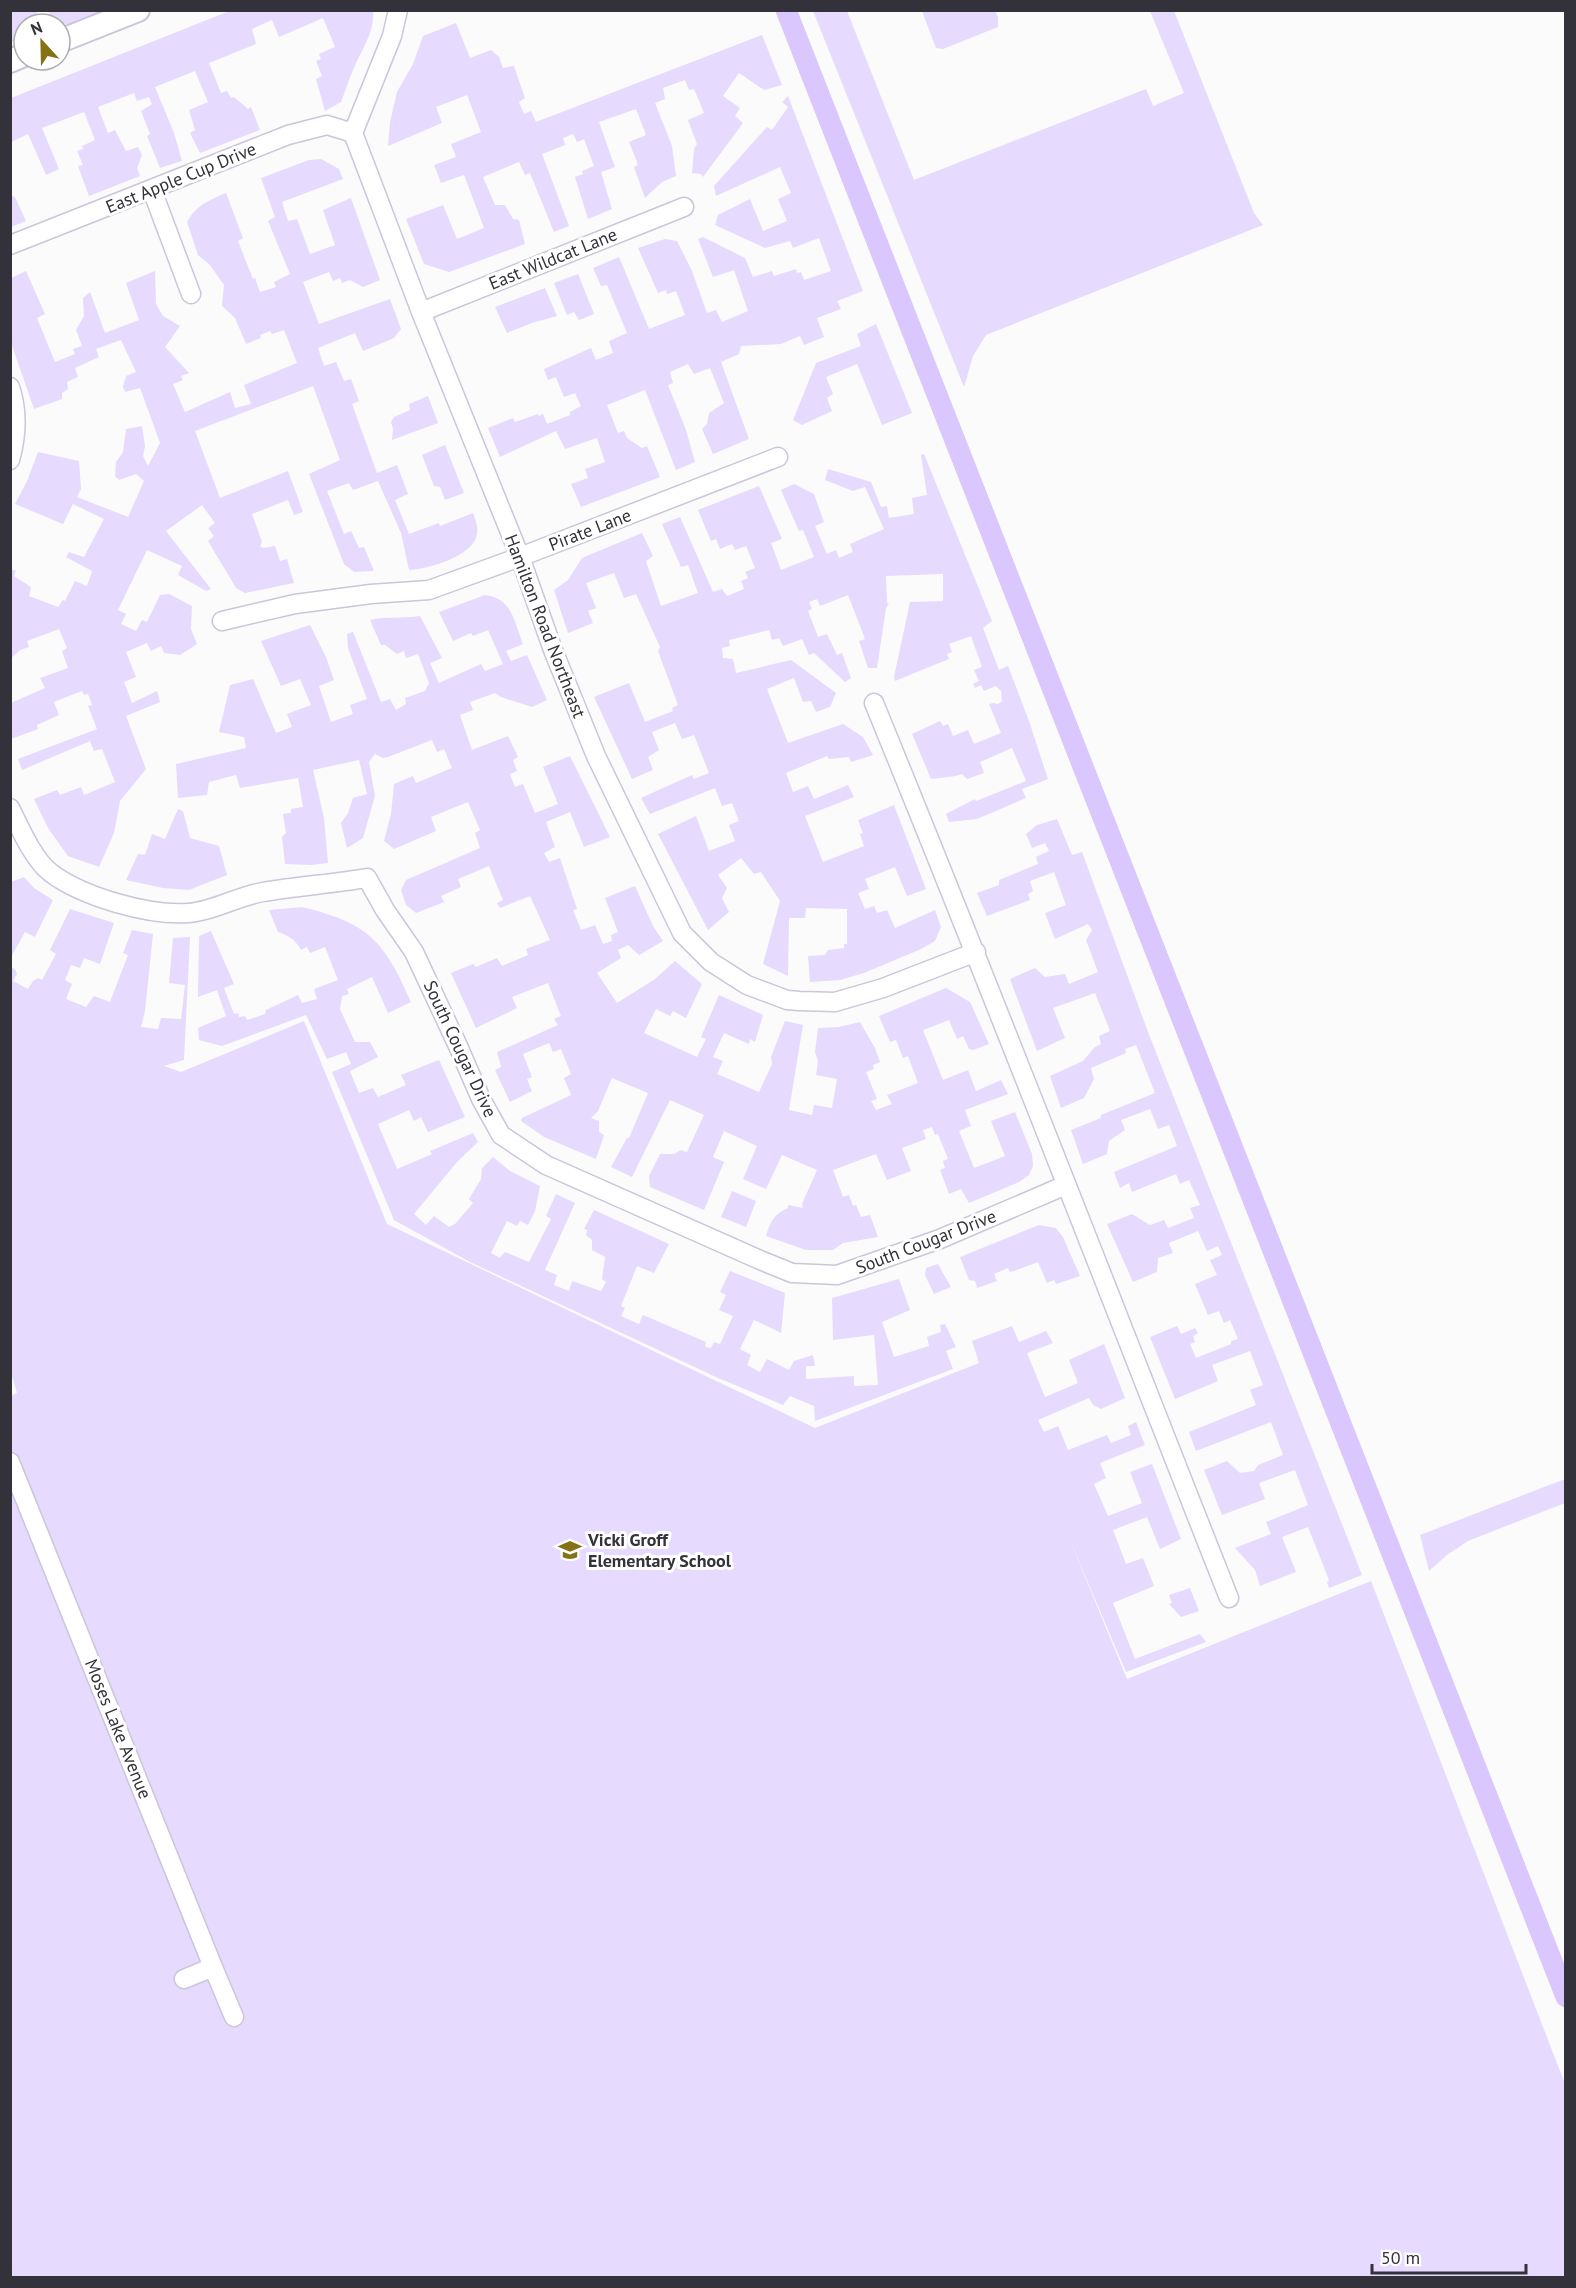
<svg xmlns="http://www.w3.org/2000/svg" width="1576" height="2288" viewBox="0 0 1576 2288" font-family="'PT Sans',sans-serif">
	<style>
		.green { fill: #e6dafe }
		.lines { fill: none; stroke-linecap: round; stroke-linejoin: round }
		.canal { stroke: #d9c7fd; stroke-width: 21 }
		.minor-casing { stroke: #ccc5db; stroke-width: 21 }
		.tertiary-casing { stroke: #ccc5db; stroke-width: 26 }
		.minor { stroke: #fff; stroke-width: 18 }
		.tertiary { stroke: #fff; stroke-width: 22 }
		.labels { text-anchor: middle; stroke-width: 6; stroke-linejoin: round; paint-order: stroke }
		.street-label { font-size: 18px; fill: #333139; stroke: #fff }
		.poi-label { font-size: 18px; font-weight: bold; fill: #333139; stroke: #fff; text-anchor: start }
	</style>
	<rect width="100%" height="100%" fill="#fbfbfb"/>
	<!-- green -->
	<path class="green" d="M11,10L36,11L42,24H24V37L11,42Z
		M232,10L373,11C375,32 361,51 353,70C348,81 345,92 341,102L325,111L316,79L322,76L316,61L321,59L319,54L335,47L323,18L279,37L272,20L252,29L256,44L209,63L221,93L227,91L231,98L234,97L248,109L251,107L260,130L200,153L190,133L195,130L189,110L208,102L195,71L155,87L174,133L182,161L160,168L147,136L150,134L141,111L152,104L149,97L137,101L134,93L98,107L108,133L115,130L126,151L138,147L142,155L137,168L140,176L89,196L78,166L83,165L77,151L83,149L82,146L95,140L84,112L42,128L59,169L46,175L28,134L11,142V98Z
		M48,11H110L70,26L50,17Z
		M813,11H847L914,180L1146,89L1153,106L1184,93L1150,11H1174L1254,213L1263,225L986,335L973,356L964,387Z
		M922,11H995L998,17V27L943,49L936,48Z
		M456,23L470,58L491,50L499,57L503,68L514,66L525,98L519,102L524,114L531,111L536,122L762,35L782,85L764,90L739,73L723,96L740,108L735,116L743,123L703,177L701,174L692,173L694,149L697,144L688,120L704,113L694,89L689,90L685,80L663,88L665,99L655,103L672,146L676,176L662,182L645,198L634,167L638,165L629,142L646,135L636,109L599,122L615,167L601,172L612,209L588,219L575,177L583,174L582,171L594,166L584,139L577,142L573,134L563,138L565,145L542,154L569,226L554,232L530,173L525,175L519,162L483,177L495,205H505L513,219L519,220L525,244L449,272L424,264L406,219L443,205L457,239L484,228L464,175L441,183L434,165L456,157L451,144L481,132L467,95L436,107L442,123L388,146L390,122L397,92L413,64L423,36Z
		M788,96L863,291L837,301L841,309L817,318L824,337L804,345L800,336L781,344L741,346L739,354L721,362L749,439L713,454L702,429L707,424L709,413L724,403L710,368L694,374L688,364L670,372L673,383L668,385L686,430L695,462L676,470L645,390L607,405L618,433L624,431L627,438L642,448L647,446L660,477L581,507L571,484L588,478L585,469L605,462L597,438L565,449L556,431L500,457L488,428L513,418L515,422L538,414L539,416L543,414L547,424L570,415V412L581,406L575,393L564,397L556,377L548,380L544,369L591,348L596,360L613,353L609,341L627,333L607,285L601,286L593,268L619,257L649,329L685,315L676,291L667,294L666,290L658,293L638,248L665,239L677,241L692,271L707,313L716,310L722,322L748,311L734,270L713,277L698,239L703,237L745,258L753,277L772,271L774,276L796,269L797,273L801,272L804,280L831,271L819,238L793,248L790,241L765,248L715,225L718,215L750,199L763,231L787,221L778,199L791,193L780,167L716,196L714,186L767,127L772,130L788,107L782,102Z
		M321,159L339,169L343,179L282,202L288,221L297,219L310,254L335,245L323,210L351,198L380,280L363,287L350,280L342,283L340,278L333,281L329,272L303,282L319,324L390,299L401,329L394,338L363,351L355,333L318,348L324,366L336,362L344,381L351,379L359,401L352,404L377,473L397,465L408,494L395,500L409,534L439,523L440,526L473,513C476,521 480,531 475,540C466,558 427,569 409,570L401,533L378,481L353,490L349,483L327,491L344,534L351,531L359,548L364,547L374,571L354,572L344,564L309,474L340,460L313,386L195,431L220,498L288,471L303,512L294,515L288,500L252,514L262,542L260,546L263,548L275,546L280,561L287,559L294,583L245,593L236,588L208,541L214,536L208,528L215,523L202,505L166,531L211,589L206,591L178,575L182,566L147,550L118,610L126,614L121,624L136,631L142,620L147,622L160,595L169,594L192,606L191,629L197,644L180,655L164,653L161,646L151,651L147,643L126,652L136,677L124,682L132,703L157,691L160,702L126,716L146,769L120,801L114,833L99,867L68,856L48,828L34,799L57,790L60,795L81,787L84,795L115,782L102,749L94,751L90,741L22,770L18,759L97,729L88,706L92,705L88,694L84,695L82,691L54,702L59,715L37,725L38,729L11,739V703L45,688L40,678L68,668L62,651L67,648L59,629L27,641L29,647L20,650L11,658V669V569L16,571L14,576L31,587L29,596L58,607L63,600L65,601L75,581L87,586L92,571L66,557L69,552L84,557L104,519L73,504L63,524L15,504L27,481L38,452L79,461L81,489L77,497L128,517L144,481L136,474L119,480L115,476L116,462L123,452L126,429L142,426L145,446L143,456L148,466L160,443L140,388L125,392L123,387L126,376L136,372L121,340L96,349L99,357L75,368L78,377L67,382L68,389L62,393V399L34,409L11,343V278L26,271L45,314L37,318L55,362L75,354L73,349L82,346L76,330L84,316L83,298L90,292L105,333L139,320L126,283L155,271L156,304L163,316L180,326L165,347L189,373L181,376L183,380L173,384L185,412L230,392L235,408L251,404L244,385L297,363L284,330L272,334L270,331L260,335L261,338L246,344L235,318L222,306L224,285L210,265L198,255L187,222C196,205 210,200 226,193L243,238L238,241L253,279L255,278L260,292L276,287L274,282L290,274L268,221L275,217L261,178L309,160Z
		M10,195L15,197L26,221L11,227Z
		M578,274L594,314L579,320L574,312L567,315L554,283Z
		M545,288L557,316L532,323L507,333L495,307Z
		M876,324L912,413L882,425L857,364L826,377L833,394L827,398L832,411L802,425L793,420L816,363L861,346L857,334Z
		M428,396L438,423L392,440L393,429L391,422L394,417L410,410L409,404Z
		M445,445L464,493L445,500L440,487L434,486L422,455Z
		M924,454L992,621L983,628L999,670L1008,666L1029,721L1048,779L1022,789L1026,798L977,819L949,822L946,814L975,799L976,801L1026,781L1012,748L980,762L984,773L967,779L962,774C951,778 943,777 931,779L912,734L940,721L943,726L948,724L953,736L968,730L974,744L1001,733L989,704L993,703L998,704L1002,701L1001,691L996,686L984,691L981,685L975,688L973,684L979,681L974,670L982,667L971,636L949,644L952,652L947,654L949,659L895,681L894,677L910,602L943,601V574L886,576L887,603H889L886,608L877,668H868L859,641L865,639L848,595L820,606L817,599L809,602L812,609L808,611L818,637L827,634L837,655L842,653L851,678L845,682L814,653L809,655L802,639L783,646L779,638L772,640L769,630L729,640L730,646L722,648L723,658L733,659L736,673L791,660L836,693L830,707L816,712L811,701L803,702L794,678L767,689L788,743L843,724L863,737L873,755L851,762L849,757L829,759L827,756L786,773L793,792L808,786L814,799L848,785L854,797L805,816L823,862L864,846L860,834L863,833L858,820L894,805L926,889L907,896L895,867L865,879L869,889L858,893L865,909L874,906L877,913L887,910L895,928L935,910L941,927L935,941L921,949L864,973L840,980L810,982L808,956L825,955L828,950L844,948V944H847V909L806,908L805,918H789L788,976L763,964L780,901L761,872L754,874L741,858L718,875L727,888L722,898L729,912L708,930L658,834L696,816L709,851L735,841L729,825L739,821L732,803L722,806L715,788L650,814L641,798L692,775L694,779L709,773L694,735L682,739L675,723L652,732L659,750L648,757L653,770L632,779L594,697L629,683L645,722L673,711L672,708L678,705L658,651L660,647L636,594L624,598L614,573L586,583L596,608L588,611L593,623L568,633L554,590L568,580L582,558L642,533L653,556L646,561L661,606L698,593L688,565L681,567L662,524L680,517L713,592L722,589L727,596L744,589L741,581L748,578L745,572L755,568L746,546L735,550L732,544L720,549L716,539L711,541L698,510L759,486L782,539L771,543L781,570L814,557L803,530L799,531L781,490L794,484L814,494L824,522L815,526L827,554L836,550L839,558L853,552L850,544L884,529L865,487L853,491L825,480L828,469L871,482L881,507L887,506L889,518L914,514L912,498L927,495L921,455Z
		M485,595C512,598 514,621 523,644L506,651L511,661L527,655L547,700L532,707L501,697L495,693L470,702L473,710L460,715L472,750L508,736L518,757L513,760L517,771L510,774L515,787L523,784L535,813L558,804L543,767L570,756L610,837L584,847L570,812L546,822L555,847L544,853L549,862L560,858L577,909L573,910L581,930L595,925L603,944L612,941L611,935L618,932L605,898L635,886L653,926L663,941L639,955L628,945L618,950L621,958L597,973L617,1003L655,979L675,961L702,984L686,1018L673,1011L670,1016L656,1009L644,1033L697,1057L706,1039L701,1037L719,995L763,1015L755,1042L750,1039L749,1044L724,1033L713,1057L723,1061L717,1074L759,1092L772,1064L771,1057L785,1021L803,1025L789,1110L812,1115L814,1105L832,1108L837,1079L816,1075L818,1061L815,1052L818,1028L839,1027L860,1022L875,1048L880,1062L873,1065L874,1069L866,1072L877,1099L871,1101L876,1110L892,1104L887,1095L918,1083L908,1056L903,1058L896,1040L890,1042L879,1016L946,988L970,1002L989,1044L973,1050L969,1049L963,1036L957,1039L949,1020L923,1030L943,1080L968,1070L976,1091L1001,1080L1008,1094L965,1110L971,1126L959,1131L974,1168L1005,1156L991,1121L1015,1112L1032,1154L1033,1166L1029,1175L1019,1182L969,1203L961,1189L949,1194L940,1170L945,1168L943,1161L948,1159L938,1134L935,1135L932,1127L923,1130L926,1139L902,1148L911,1171L887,1180L876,1154L833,1170L843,1197L849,1195L853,1206L856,1205L861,1217L870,1215L878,1237L843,1243L833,1250H806L766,1236C770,1222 774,1214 788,1208V1205L803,1208L802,1204L817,1170L782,1155L766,1189L743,1179L757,1146L724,1131L713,1157L724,1162L704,1210L650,1187L649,1176L660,1154H674L681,1150L687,1152L704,1115L670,1100L632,1177L611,1167L627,1138H629L648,1093L612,1078L598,1111L591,1118L599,1121V1132L604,1135L596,1159L544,1137L521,1121L522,1118L571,1095L564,1078L571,1074L561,1049L553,1052L549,1043L523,1054L532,1077L527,1079L532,1091L510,1102L495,1070L501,1067L497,1052L558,1025L554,1019L561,1016L548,983L512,997L517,1008L476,1028L451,973L473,964L476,967L497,958L502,966L528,955L526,949L550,940L530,896L500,908L497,903L503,900L489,866L458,879L461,887L441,896L444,902L416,913L406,905L401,890L406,880L480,848L475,833L480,830L468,802L431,817L436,831L394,849L384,841L391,814L394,784L413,776L416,783L452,768L444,749L437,752L432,740L388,757L383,758L375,754L369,762L375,796L363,838L347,848L341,823L348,813L353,798L367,794L359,760L313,770L324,818L328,863L311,865L285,864L282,837L286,833L283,814L291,813V809L303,807L298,778L240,788L236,775L209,782L207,795L178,798L176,764L246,748L244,737L219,732L230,685L253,679L276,733L292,727L287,714L311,705L300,679L281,686L261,641L310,625L326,657L334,680L319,686L331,722L353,714L350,705L367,699L348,648L347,634L353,632L381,702L390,699L396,710L406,704L405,698L425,691L429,683L418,654L406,658L404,651L397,654L385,645H381L370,620C386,616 403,619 420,616L442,658L430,663L439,683L481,664L485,671L503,664L488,630L473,636L471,633L453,641L439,612Z
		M178,809L183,811L190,838L219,846L227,875L189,890L163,888L126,880L138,854L145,855L152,834L165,839Z
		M1057,819L1072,855L1082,852L1148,1032L1362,1575L1329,1588L1327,1582L1329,1580L1308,1527L1282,1537L1296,1572L1260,1586L1255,1570L1235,1548L1271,1534L1266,1522L1308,1505L1295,1470L1259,1483L1265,1499L1222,1515L1204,1470L1227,1461L1240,1473L1254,1471L1258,1465L1283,1455L1271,1422L1196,1451L1189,1432L1256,1405L1250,1390L1263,1385L1250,1351L1212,1365L1218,1381L1175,1399L1150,1337L1177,1326L1181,1334L1195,1328L1198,1333L1193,1336L1195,1342L1190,1344L1196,1358L1231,1344V1341L1238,1339L1230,1320L1224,1323L1219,1311L1208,1315L1195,1284L1217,1275L1210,1260L1222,1255L1218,1246L1207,1251L1198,1231L1169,1243L1173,1253L1158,1258L1157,1272L1133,1282L1107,1224L1132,1214L1150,1225L1164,1220L1168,1228L1194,1218L1190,1208L1200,1205L1189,1180L1180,1184L1176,1174L1132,1192L1129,1183L1120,1188L1114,1172L1177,1146L1169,1125L1158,1129L1150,1109L1121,1120L1125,1130L1109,1141L1107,1154L1083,1164L1071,1130L1101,1118V1115L1155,1093L1136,1045L1125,1049L1126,1053L1091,1068L1094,1079L1084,1098L1061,1108L1050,1076L1083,1061L1095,1047L1101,1044L1099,1036L1110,1031L1095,993L1053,1008L1065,1038L1037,1051L1010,979L1035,968L1045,977L1065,974L1069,984L1098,972L1086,940L1092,930L1088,924L1055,939L1045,913L1066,905L1054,872L1030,881L1033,891L1028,894L1030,900L987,916L977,893L999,885V880L1038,864L1036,857L1049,851L1045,843L1032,848L1026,834L1037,825Z
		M24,877L34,888L53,900L35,937L25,932L11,957V882Z
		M302,907C368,923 384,940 411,1002L388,1013L372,977L347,989L349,994L342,996L340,1009L355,1042H370L378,1057L350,1071L359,1093L373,1088L378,1097L406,1085L401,1075L439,1060L465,1117L428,1132L421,1117L414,1121L409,1110L378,1124L397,1169L432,1154L430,1151L473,1133L478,1142L457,1162L414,1214L426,1225L434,1216L449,1227L455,1224L473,1203L469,1199L481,1179L482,1168L493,1157L510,1171L540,1186L535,1211L528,1225L520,1221L517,1226L507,1221L491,1253L500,1258L505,1252L529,1262L551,1219L546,1216L556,1194L575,1203L545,1270L557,1275L554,1285L569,1291L572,1281L601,1291L606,1282L602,1279L605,1257L592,1250V1240L586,1235L587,1230L584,1229L594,1210L669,1244L654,1273L637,1266L621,1306L625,1308L621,1316L639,1324L643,1315L706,1342L705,1347L711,1348L714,1342L720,1344L733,1316L719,1310L726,1295L720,1292L730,1271L785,1293L781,1333L754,1320L740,1349L751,1355L747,1365L760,1372L767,1359L789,1370L794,1361L813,1355L815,1366H806V1379L854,1376V1386L878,1385L874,1335L833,1340L832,1298L899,1279L910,1310L882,1322L894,1357L929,1346L927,1337L941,1332L940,1325L945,1324L956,1347L946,1351L953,1369L815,1421L814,1406L790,1396L783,1405L718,1378L470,1262L394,1220L332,1072L351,1064L346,1052L327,1059L306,1015L222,1046L199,1040L198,1028L226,1016L217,990L198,997L199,936L211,931L234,984L224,988L234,1014L238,1013L239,1017L245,1016L247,1020L265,1014L266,1010L298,995L302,1003L317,999L314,989L338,980L325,947L310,953L307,947L301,950C296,940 288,935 278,932L269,910Z
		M70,909L114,923L100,964L84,958L80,968L71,965L65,980L72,984L66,999L86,1007L94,996L110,1002L128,955L123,953L132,930L153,934L145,1011L141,1027L158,1029L161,1018L181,1019L185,985L169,983L173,938L190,937L184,1060L164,1066L181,1072L304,1021L387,1224L815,1428L979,1363L972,1341L1012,1326L1019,1342L1046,1331L1053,1343L1027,1353L1045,1397L1078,1383L1069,1360L1104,1344L1125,1398L1101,1409L1093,1405L1089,1398L1038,1420L1044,1432L1058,1426L1068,1450L1107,1435L1111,1443L1131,1435L1128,1426L1136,1422L1145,1445L1100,1463L1106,1478L1094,1484L1108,1516L1142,1503L1130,1472L1152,1464L1181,1539L1160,1549L1147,1517L1113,1530L1126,1564L1143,1558L1154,1586L1113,1603L1135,1659L1200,1634L1206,1642L1126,1672L1067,1533L1127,1679L1371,1581L1565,2084V2277H11L10,1396L17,1393L10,1370V967L15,969L17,974L13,981L28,989L33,981L38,978L42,980L56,954L50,950Z
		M732,1191L756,1201L746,1227L721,1217Z
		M1039,1225L1056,1228L1063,1237L1080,1276L1056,1284L1054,1280L1047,1283L1038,1262L1014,1271L1010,1272L1008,1268L994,1274L997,1281L977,1288L975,1281L969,1280L960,1257Z
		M938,1264L951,1287L934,1294L925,1275L926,1268Z
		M1565,1479V1503L1468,1541L1447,1555L1429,1571L1420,1535Z
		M1190,1588L1199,1611L1181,1617L1169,1604L1172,1603L1169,1595Z"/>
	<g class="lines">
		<!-- canal -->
		<path class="canal" d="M786,10L1566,1997"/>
		<!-- minor casing -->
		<g class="minor-casing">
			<path id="minor" d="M398,10L392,36L353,133L421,312L520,557L553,650L596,756L682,933L711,962L747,985L787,1000L799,1001L835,1002L883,988L976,952
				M152,190L191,294
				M10,245L288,135L327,125L353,133
				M421,312L684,207
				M10,387C18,411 17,435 10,460
				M222,621L295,604L371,594L429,590L520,557L778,457
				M874,703C996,1000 1111,1300 1229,1598
				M10,808C20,828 33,859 51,873C83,897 149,916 189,913C214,911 238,896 263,892C298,886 332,884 367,878L385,910L414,952L458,1046L481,1099L501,1135L546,1165L760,1260L792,1273L837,1275L940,1239L1066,1185
				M10,1462L213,1967L184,1979
				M213,1967L234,2017"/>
		</g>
		<!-- tertiary casing -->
		<g class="tertiary-casing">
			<path id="tertiary" d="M60,41L138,10
				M10,61L24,55"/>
		</g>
		<!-- minor -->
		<use href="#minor" class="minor"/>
		<!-- tertiary -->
		<use href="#tertiary" class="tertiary"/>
	</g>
	<!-- icons -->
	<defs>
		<g id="school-bare" transform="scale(1.8)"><path d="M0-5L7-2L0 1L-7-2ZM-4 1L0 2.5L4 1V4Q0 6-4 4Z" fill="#867214" stroke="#fff" stroke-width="2.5" paint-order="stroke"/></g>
	</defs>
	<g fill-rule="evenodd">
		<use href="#school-bare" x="570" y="1550"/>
	</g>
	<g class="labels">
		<!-- street labels -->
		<g class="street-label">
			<text transform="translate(181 178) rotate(-22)" y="6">East Apple Cup Drive</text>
			<text transform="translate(553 259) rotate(-22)" y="6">East Wildcat Lane</text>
			<text transform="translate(590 530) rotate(-21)" y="6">Pirate Lane</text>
			<text transform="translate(545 626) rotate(69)" y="6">Hamilton Road Northeast</text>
			<text transform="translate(460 1049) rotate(65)" y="6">South Cougar Drive</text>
			<text transform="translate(926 1242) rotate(-21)" y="6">South Cougar Drive</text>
			<text transform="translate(118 1729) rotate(68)" y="6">Moses Lake Avenue</text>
		</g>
		<!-- poi labels -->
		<g class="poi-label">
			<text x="588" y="1546">Vicki Groff<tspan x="588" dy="21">Elementary School</tspan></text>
		</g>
	</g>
	<!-- border -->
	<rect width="1576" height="2288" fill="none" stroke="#333139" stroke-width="24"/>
	<!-- north arrow -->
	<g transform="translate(42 42) rotate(338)"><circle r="28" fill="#ffffff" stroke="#adadb0" stroke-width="1.5"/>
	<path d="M0-4.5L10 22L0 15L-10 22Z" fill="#867214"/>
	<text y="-9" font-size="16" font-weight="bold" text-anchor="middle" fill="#333139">N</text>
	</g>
	<!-- scale -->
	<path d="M1372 2264v9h154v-9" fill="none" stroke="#333139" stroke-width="3"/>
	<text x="1381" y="2264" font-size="18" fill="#333139" stroke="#ffffff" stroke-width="4.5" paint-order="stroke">50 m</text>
</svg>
